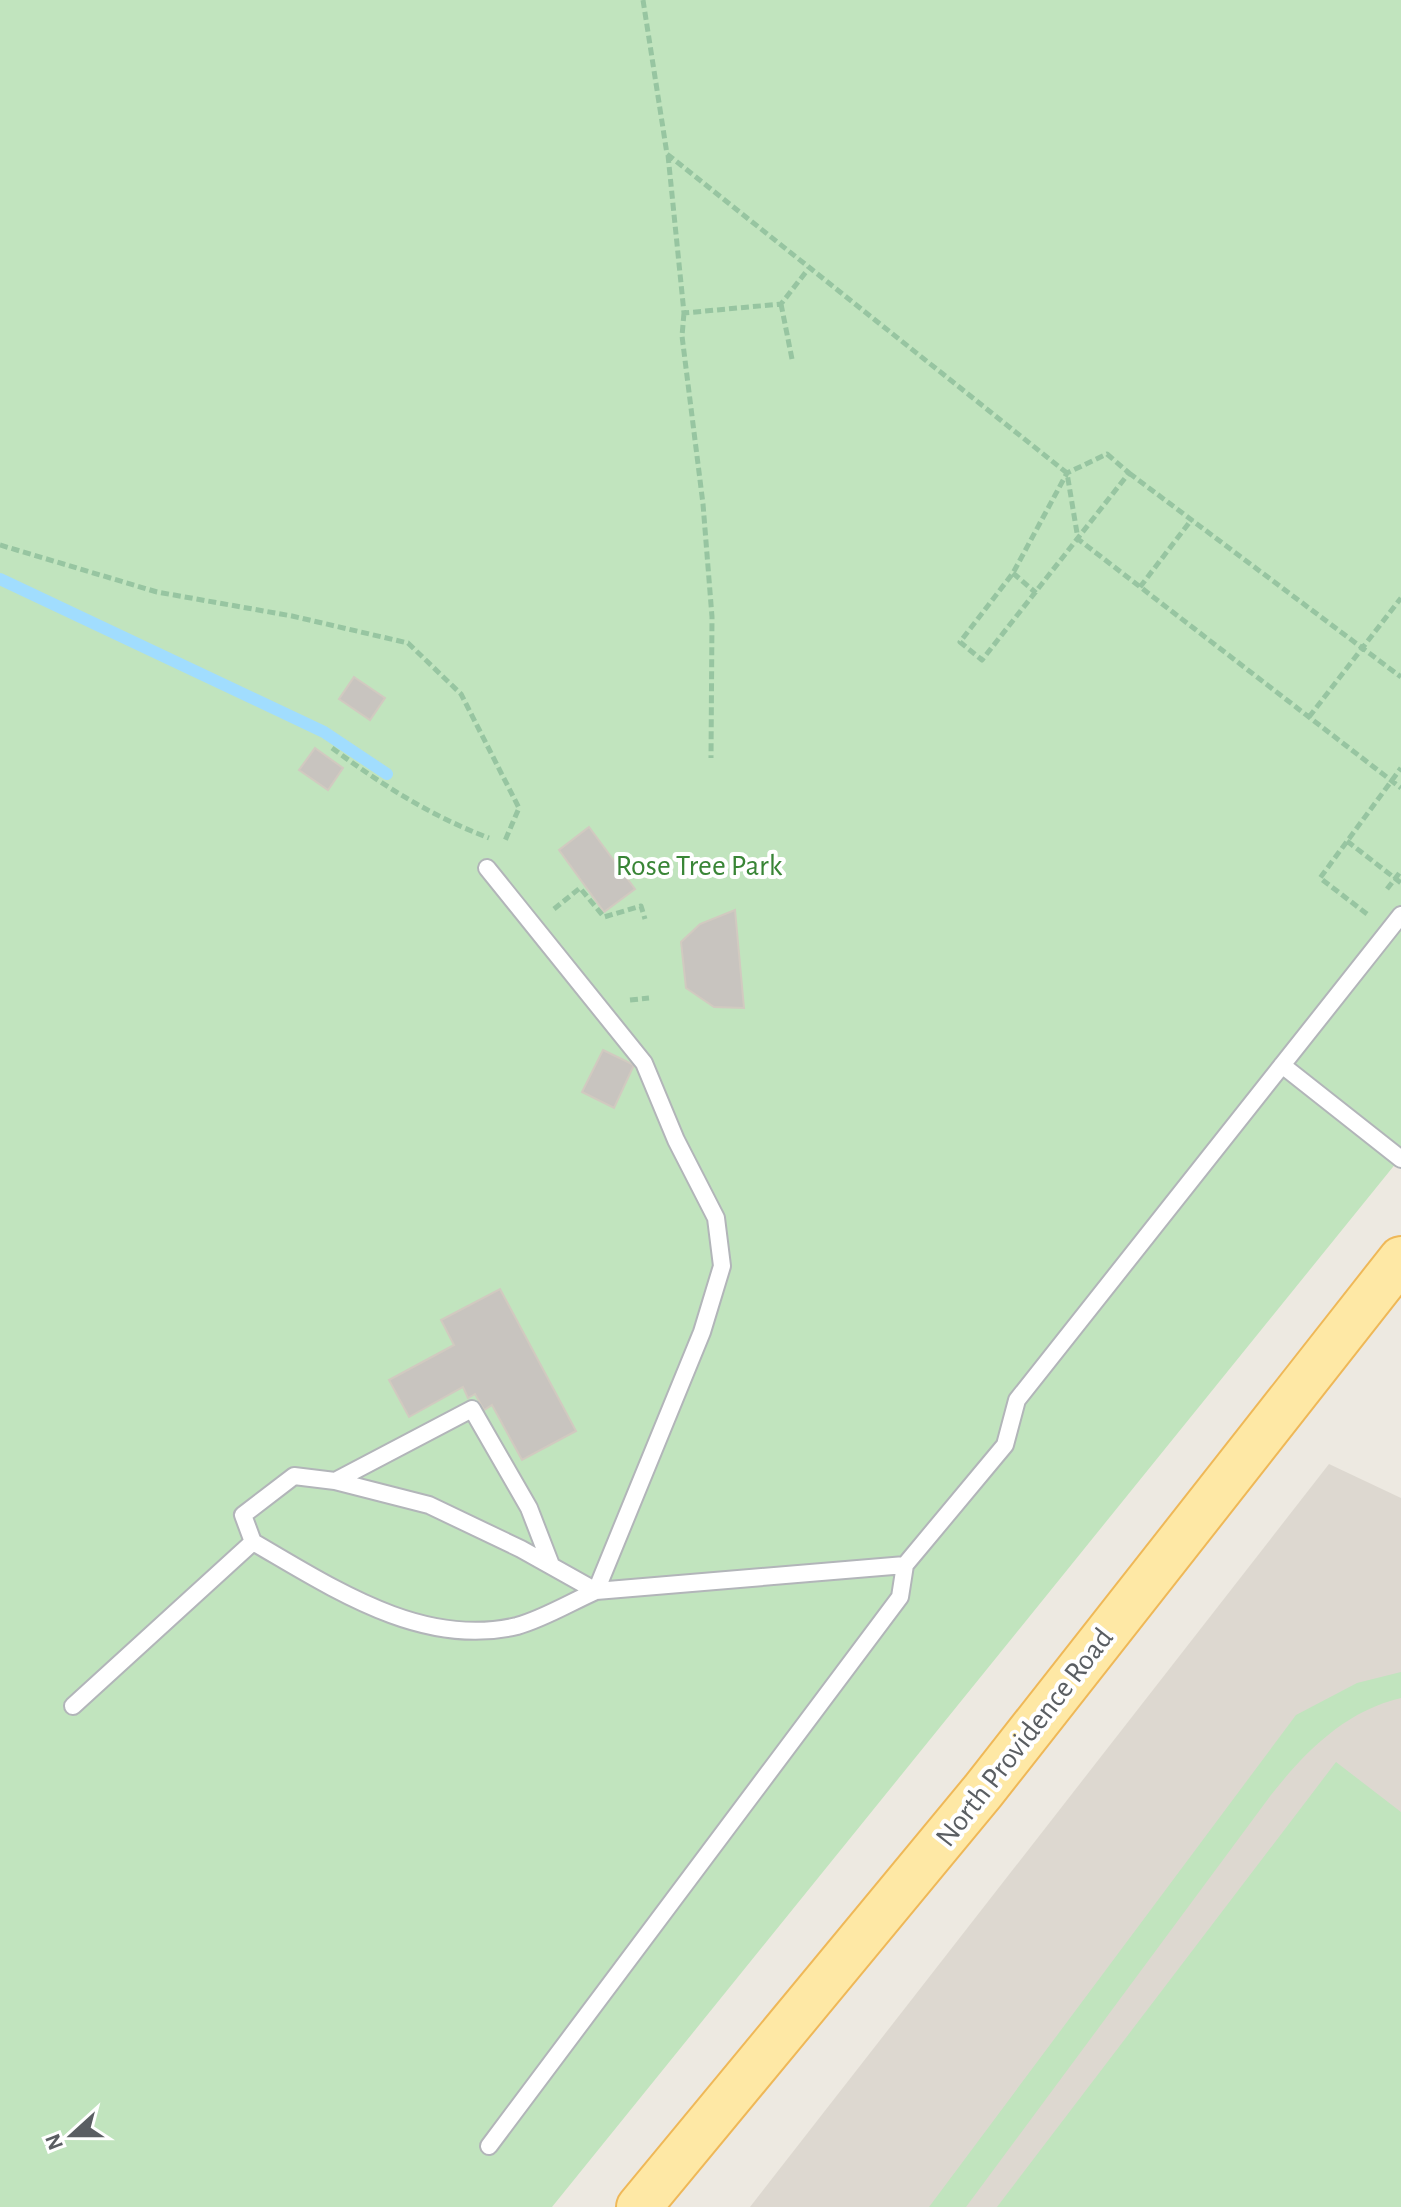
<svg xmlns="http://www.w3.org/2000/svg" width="1401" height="2207" viewBox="0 0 1401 2207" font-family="'Alegreya Sans',sans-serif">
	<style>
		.education { fill: #ddd8d0 }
		.green { fill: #c1e4be }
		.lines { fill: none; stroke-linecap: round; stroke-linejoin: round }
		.stream { stroke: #a1ddfe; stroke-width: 12 }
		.building { fill: #c8c4bf; stroke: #d1cac0; stroke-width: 2 }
		.lane-casing { stroke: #b2b5b9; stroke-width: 20 }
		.primary-casing { stroke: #efb858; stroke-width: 48 }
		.path { stroke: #97c5a1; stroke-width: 5; stroke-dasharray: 8 4; stroke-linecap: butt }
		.lane { stroke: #fff; stroke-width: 16 }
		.primary { stroke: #fee8a5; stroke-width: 44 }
		.labels { text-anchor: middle; stroke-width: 8; stroke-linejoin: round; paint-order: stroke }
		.park-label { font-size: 30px; fill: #398536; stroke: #fff }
		.street-label { font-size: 30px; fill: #5a5e62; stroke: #fff }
	</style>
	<rect width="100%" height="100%" fill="#ede9e1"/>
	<!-- education -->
	<path class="education" d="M1329,1464L1401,1498V2207H750Z"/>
	<!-- green -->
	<path class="green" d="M0,0H1401V1157L552,2207H0Z
		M1401,1672V1698C1345,1711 1305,1752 1271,1795L966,2207H929L1296,1715L1357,1683Z
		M1336,1762L1401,1812V2207H997Z"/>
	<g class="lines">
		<!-- stream -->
		<path class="stream" d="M0,579L324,732L387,774"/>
	</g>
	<!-- building -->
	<path class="building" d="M354,677L385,698L370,720L339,699Z
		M315,748L343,768L328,790L299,770Z
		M589,827L635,889L604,912L559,850Z
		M735,910L744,1008L714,1007L686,988L681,942L700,924Z
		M603,1050L634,1065L614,1108L582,1092Z
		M500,1289L576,1431L522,1460L492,1405L484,1410L475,1394L468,1398L463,1387L409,1417L389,1380L454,1345L441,1320Z"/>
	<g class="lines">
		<!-- lane casing -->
		<g class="lane-casing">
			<path id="lane" d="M1282,1065L1401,1159
				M335,1481L472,1409L529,1508L551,1565
				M253,1542C331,1587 422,1649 517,1626C543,1619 571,1602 596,1591L702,1332L722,1266L716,1218L676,1140L644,1063L487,868
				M73,1706L253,1542L243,1515L294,1476L335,1481L429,1505L521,1549L596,1591L905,1565
				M489,2146L900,1597L905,1565L1005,1445L1017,1400L1401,915"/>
		</g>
		<!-- primary casing -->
		<g class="primary-casing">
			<path id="primary" d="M639,2207L983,1791L1401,1259"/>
		</g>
		<!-- path -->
		<path class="path" d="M643,0L667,154L1067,473L1078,539L1401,788
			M668,155L684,313L781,304L809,268
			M781,304L792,359
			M684,313L682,336L703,504L712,617L711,758
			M1107,454L1129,473L982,660L960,642L1013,573L1067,473Z
			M1129,473L1401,677
			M0,545L157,592L292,616L408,643L461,694L519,808L504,843
			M1013,573L1036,593
			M1140,587L1192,519
			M1309,717L1401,598
			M332,748C382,785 431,816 489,838
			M1347,841L1401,883
			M1387,889L1401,871
			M554,909L580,888L604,917L641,906L645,919
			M1367,914L1320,878L1401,768
			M630,1000L649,998"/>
		<!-- lane -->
		<use href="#lane" class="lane"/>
		<!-- primary -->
		<use href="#primary" class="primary"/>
	</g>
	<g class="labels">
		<!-- park labels -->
		<g class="park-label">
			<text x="699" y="875">Rose Tree Park</text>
		</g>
		<!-- street labels -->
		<g class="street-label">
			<text transform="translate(1024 1737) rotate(-52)" y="10">North Providence Road</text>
		</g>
	</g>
	<!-- north arrow -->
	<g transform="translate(72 2135) rotate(249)" stroke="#ffffff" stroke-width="6" paint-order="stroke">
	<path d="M0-6L14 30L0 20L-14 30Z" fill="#5a5e62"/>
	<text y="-12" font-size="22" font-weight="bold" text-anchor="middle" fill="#5a5e62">N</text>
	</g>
</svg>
